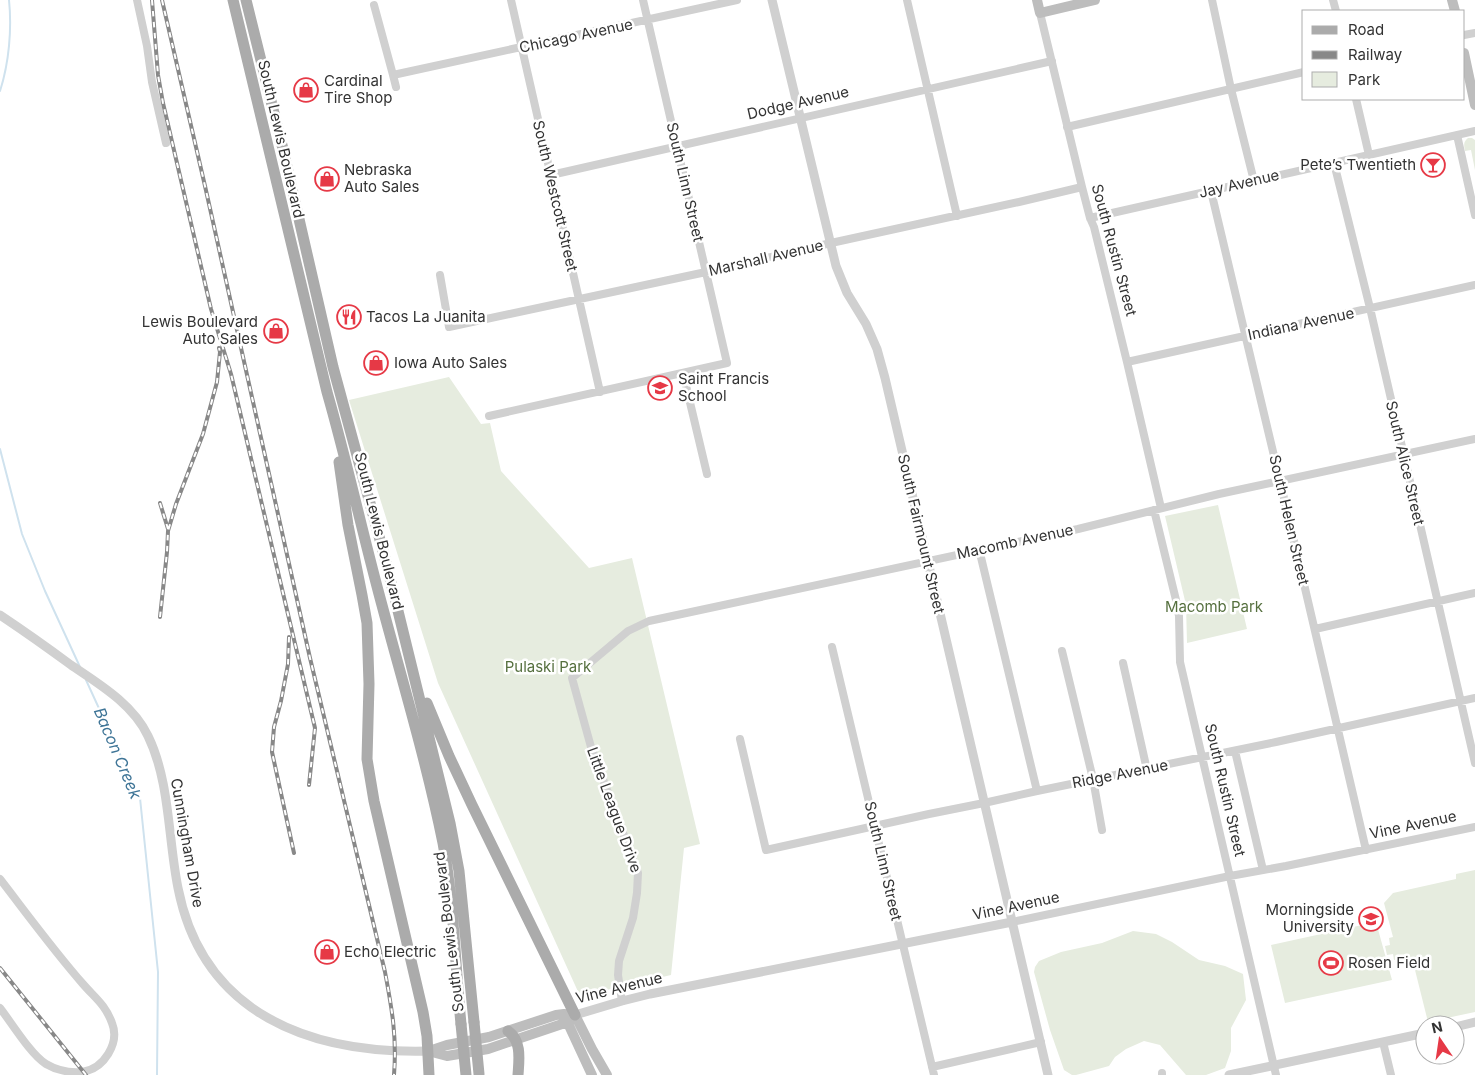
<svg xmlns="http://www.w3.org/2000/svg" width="1475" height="1075" viewBox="0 0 1475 1075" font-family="Inter,sans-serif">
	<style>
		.green { fill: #e6ecdf }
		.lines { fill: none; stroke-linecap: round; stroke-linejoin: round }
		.stream { stroke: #cfe2ee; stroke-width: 2 }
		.minor { stroke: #d0d0d0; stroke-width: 8 }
		.tertiary { stroke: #d0d0d0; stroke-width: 9 }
		.secondary { stroke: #bdbdbd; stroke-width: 10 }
		.primary { stroke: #ababab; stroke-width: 11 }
		.rail-casing { stroke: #888; stroke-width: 4 }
		.rail { stroke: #fff; stroke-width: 2; stroke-dasharray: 5.5; stroke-linecap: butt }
		.primary-bridge { stroke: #ababab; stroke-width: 11 }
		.labels { text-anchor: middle; stroke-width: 5; stroke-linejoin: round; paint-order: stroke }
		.street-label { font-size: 15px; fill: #333; stroke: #fff }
		.poi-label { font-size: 15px; fill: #333; stroke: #fff; text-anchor: start }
		.park-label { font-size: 15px; fill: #56703f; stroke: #fff }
		.water-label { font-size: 16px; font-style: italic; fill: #3f7597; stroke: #fff }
	</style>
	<rect width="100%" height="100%" fill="#fff"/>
	<!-- green -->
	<path class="green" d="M1468,138H1472L1475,140V170L1471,150L1465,151C1464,145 1463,142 1468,138Z
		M449,377L481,424L490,423L501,471L589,568L632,558L700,844L684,848L671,975L580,996L438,683L349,400Z
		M1218,505L1247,629L1187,643L1186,605L1165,516Z
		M1475,870V1012L1428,1022L1413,962H1411L1410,957L1394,960L1393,954L1387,955L1385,946L1390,945L1389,938L1393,937L1384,903L1393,893L1456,879V874Z
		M1376,922L1392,980L1285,1003L1271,945Z
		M1133,931L1156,934L1172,942L1199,960L1225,966L1243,974L1246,1000L1231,1028V1051L1225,1068L1206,1075H1186L1160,1045L1144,1041L1126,1049L1115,1057L1109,1066L1076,1075H1072L1064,1070L1050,1030L1034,972L1035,967L1039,961L1061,952L1102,943Z"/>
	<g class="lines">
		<!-- stream -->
		<path class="stream" d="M0,91C9,63 12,29 9,0
			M0,449L22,534L45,591L80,667
			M86,680L140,798L158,972L157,1075"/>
		<!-- minor -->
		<path class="minor" d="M137,0L147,46L152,82L166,143
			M511,0L600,392
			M907,0L957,216
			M1212,0L1231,89L1254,181
			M1333,0L1336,11
			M374,5L393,75L737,0
			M1040,13L1082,187L1090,218L1094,227L1127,362L1161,508
			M1464,35L1475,33
			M393,75L396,87
			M1356,99L1369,155
			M1067,127L1304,72
			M1457,135L1475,215
			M1334,163L1370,308L1475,763
			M551,175L1052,61
			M1211,191L1280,481L1366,850
			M1090,218L1475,131
			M440,275L449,327L706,272L831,243L1019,202L1082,187
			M1127,362L1475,285
			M683,373L707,474
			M489,416L727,363L643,0
			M1154,510L1176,600L1179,616L1180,662L1276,1075
			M979,549L1037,791
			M1315,629L1475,593
			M832,647L934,1075
			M1062,651L1093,779L1102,830
			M1123,663L1147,770
			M740,739L766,850L929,814L984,803L1037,791L1276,742L1475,698
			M1235,751L1263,870
			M0,879C27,914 54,951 83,984C95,998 105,1004 112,1023C120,1043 104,1069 82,1072C70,1073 56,1070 46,1064C31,1055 11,1022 0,1008
			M1012,922L1230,876L1286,866L1475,827
			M622,1001L618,975L619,961L633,918L637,893L638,873L591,747L572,678L628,631L649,621L1078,529L1219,494L1475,439
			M1383,1042L1391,1075
			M932,1067L1041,1042
			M1162,1073V1075"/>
		<!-- tertiary -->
		<path class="tertiary" d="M772,0L836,266L847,293L866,324L877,349L885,378L1048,1075
			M0,615C24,631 48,648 71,665C99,684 133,704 148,736C170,781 168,839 178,888C203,1015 311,1054 428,1051
			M575,1015L622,1001L650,994L1012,922
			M1455,1027L1475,1022
			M1229,1075L1425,1033"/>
		<!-- secondary -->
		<path class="secondary" d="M1037,0L1040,13L1095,0
			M1452,0L1455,11
			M1464,53L1475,105
			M575,1015L592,1049L607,1075
			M565,1017L592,1075
			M428,1051L447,1056L488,1049L568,1022L575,1015
			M429,1051L447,1045L489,1037L556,1015L564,1014L575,1015"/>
		<!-- primary -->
		<path class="primary" d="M233,0L327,392C346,458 361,527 379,594C401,677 426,759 443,843C454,903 455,964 461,1024
			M246,0L282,145L333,367L386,562L450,823L459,871L474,1022
			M339,462L348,525L362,595L367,623L369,684L367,759L374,801L423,1012L427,1036L429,1075
			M427,703L449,756L472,805L575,1015
			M508,1031C522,1041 519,1060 518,1075"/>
		<!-- rail casing -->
		<g class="rail-casing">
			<path id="rail" d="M152,0L158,75L163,103L211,309L231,374L315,728L309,785
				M162,0L205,186L310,658L385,972C392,1009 397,1037 394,1075
				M160,503L168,529
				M160,617L167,552L168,531L176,504L203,434L217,382L220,352L219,348
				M289,637L288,664L281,701L274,727L272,752L294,853
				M0,968L86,1075"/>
		</g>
		<!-- rail -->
		<use href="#rail" class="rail"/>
		<!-- primary-bridge -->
		<path class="primary-bridge" d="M474,1022L479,1074
			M461,1024L466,1075"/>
	</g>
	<!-- icons -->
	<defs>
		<g id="shop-ring" transform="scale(1.25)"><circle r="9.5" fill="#fff" stroke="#e63946" stroke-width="1.5"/><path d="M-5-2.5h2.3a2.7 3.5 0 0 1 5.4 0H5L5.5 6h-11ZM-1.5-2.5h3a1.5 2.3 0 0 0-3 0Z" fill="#e63946"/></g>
		<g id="bar-ring" transform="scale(1.25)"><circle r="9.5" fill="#fff" stroke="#e63946" stroke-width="1.5"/><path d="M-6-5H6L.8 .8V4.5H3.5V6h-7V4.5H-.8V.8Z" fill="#e63946"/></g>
		<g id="restaurant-ring" transform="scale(1.25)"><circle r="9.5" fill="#fff" stroke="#e63946" stroke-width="1.5"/><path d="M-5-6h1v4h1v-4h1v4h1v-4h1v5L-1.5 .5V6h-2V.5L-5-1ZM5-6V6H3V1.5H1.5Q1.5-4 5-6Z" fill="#e63946"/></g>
		<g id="school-ring" transform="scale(1.25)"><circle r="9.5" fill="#fff" stroke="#e63946" stroke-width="1.5"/><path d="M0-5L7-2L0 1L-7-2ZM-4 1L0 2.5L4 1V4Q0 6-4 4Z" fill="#e63946"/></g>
		<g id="university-ring" transform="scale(1.25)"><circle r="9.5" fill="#fff" stroke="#e63946" stroke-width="1.5"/><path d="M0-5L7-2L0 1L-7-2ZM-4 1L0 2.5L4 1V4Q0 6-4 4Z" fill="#e63946"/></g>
		<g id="stadium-ring" transform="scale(1.25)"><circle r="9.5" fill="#fff" stroke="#e63946" stroke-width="1.5"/><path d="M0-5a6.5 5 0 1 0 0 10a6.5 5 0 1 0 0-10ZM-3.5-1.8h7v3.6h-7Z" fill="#e63946"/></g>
	</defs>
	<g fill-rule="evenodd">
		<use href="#shop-ring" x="306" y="90"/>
		<use href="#bar-ring" x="1433" y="165"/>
		<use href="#shop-ring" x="327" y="179"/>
		<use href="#restaurant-ring" x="349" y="317"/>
		<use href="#shop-ring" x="276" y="331"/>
		<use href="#shop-ring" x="376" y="363"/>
		<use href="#school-ring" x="660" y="388"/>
		<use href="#university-ring" x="1371" y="919"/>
		<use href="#shop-ring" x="327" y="952"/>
		<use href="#stadium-ring" x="1331" y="963"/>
	</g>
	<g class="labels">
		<!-- street labels -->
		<g class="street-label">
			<text transform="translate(576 36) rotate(-12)" y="5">Chicago Avenue</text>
			<text transform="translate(798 103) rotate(-13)" y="5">Dodge Avenue</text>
			<text transform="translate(281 139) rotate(77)" y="5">South Lewis Boulevard</text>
			<text transform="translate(685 182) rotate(77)" y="5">South Linn Street</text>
			<text transform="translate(1239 184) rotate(-13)" y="5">Jay Avenue</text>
			<text transform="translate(555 196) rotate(77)" y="5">South Westcott Street</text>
			<text transform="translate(1114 250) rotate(75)" y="5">South Rustin Street</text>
			<text transform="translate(766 258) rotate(-13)" y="5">Marshall Avenue</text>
			<text transform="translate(1301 324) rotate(-12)" y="5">Indiana Avenue</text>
			<text transform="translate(1405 463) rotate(77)" y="5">South Alice Street</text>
			<text transform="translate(1289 520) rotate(77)" y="5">South Helen Street</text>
			<text transform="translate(379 531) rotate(76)" y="5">South Lewis Boulevard</text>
			<text transform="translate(921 534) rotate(77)" y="5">South Fairmount Street</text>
			<text transform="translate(1015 542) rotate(-12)" y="5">Macomb Avenue</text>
			<text transform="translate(1120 774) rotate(-11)" y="5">Ridge Avenue</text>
			<text transform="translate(1225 790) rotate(77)" y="5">South Rustin Street</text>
			<text transform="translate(614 810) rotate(70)" y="5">Little League Drive</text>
			<text transform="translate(1413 825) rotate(-12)" y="5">Vine Avenue</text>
			<text transform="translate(187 843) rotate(80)" y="5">Cunningham Drive</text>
			<text transform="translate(883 861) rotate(77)" y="5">South Linn Street</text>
			<text transform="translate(1016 906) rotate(-12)" y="5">Vine Avenue</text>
			<text transform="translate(449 932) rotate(-97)" y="5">South Lewis Boulevard</text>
			<text transform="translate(619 988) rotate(-14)" y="5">Vine Avenue</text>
		</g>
		<!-- poi labels -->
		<g class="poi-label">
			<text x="324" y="86">Cardinal<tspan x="324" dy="17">Tire Shop</tspan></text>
			<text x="1416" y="170" text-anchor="end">Pete’s Twentieth</text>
			<text x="344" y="175">Nebraska<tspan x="344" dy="17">Auto Sales</tspan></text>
			<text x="366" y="322">Tacos La Juanita</text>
			<text x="258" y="327" text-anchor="end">Lewis Boulevard<tspan x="258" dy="17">Auto Sales</tspan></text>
			<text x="394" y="368">Iowa Auto Sales</text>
			<text x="678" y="384">Saint Francis<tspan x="678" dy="17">School</tspan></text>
			<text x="1354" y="915" text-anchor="end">Morningside<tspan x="1354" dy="17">University</tspan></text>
			<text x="344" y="957">Echo Electric</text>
			<text x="1348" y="968">Rosen Field</text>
		</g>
		<!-- park labels -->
		<g class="park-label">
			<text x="1214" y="612">Macomb Park</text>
			<text x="548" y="672">Pulaski Park</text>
		</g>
		<!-- water labels -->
		<g class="water-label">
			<text transform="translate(118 753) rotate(67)" y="6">Bacon Creek</text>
		</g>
	</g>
	<!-- legend -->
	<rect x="1302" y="10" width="162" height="90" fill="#ffffff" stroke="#adadad"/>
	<rect x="1312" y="26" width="25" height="8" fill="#ababab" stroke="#adadad"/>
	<text x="1348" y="35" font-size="15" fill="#333333">Road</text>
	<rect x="1312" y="51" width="25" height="8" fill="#888888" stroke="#adadad"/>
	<text x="1348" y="60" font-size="15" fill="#333333">Railway</text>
	<rect x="1312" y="72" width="25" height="15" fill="#e6ecdf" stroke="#adadad"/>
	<text x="1348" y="85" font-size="15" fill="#333333">Park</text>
	<!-- north arrow -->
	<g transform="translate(1440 1040) rotate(347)"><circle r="24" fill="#ffffff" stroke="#adadad"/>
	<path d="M0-4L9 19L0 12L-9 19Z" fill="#e63946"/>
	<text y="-8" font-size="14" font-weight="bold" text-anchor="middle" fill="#333333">N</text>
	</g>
</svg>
